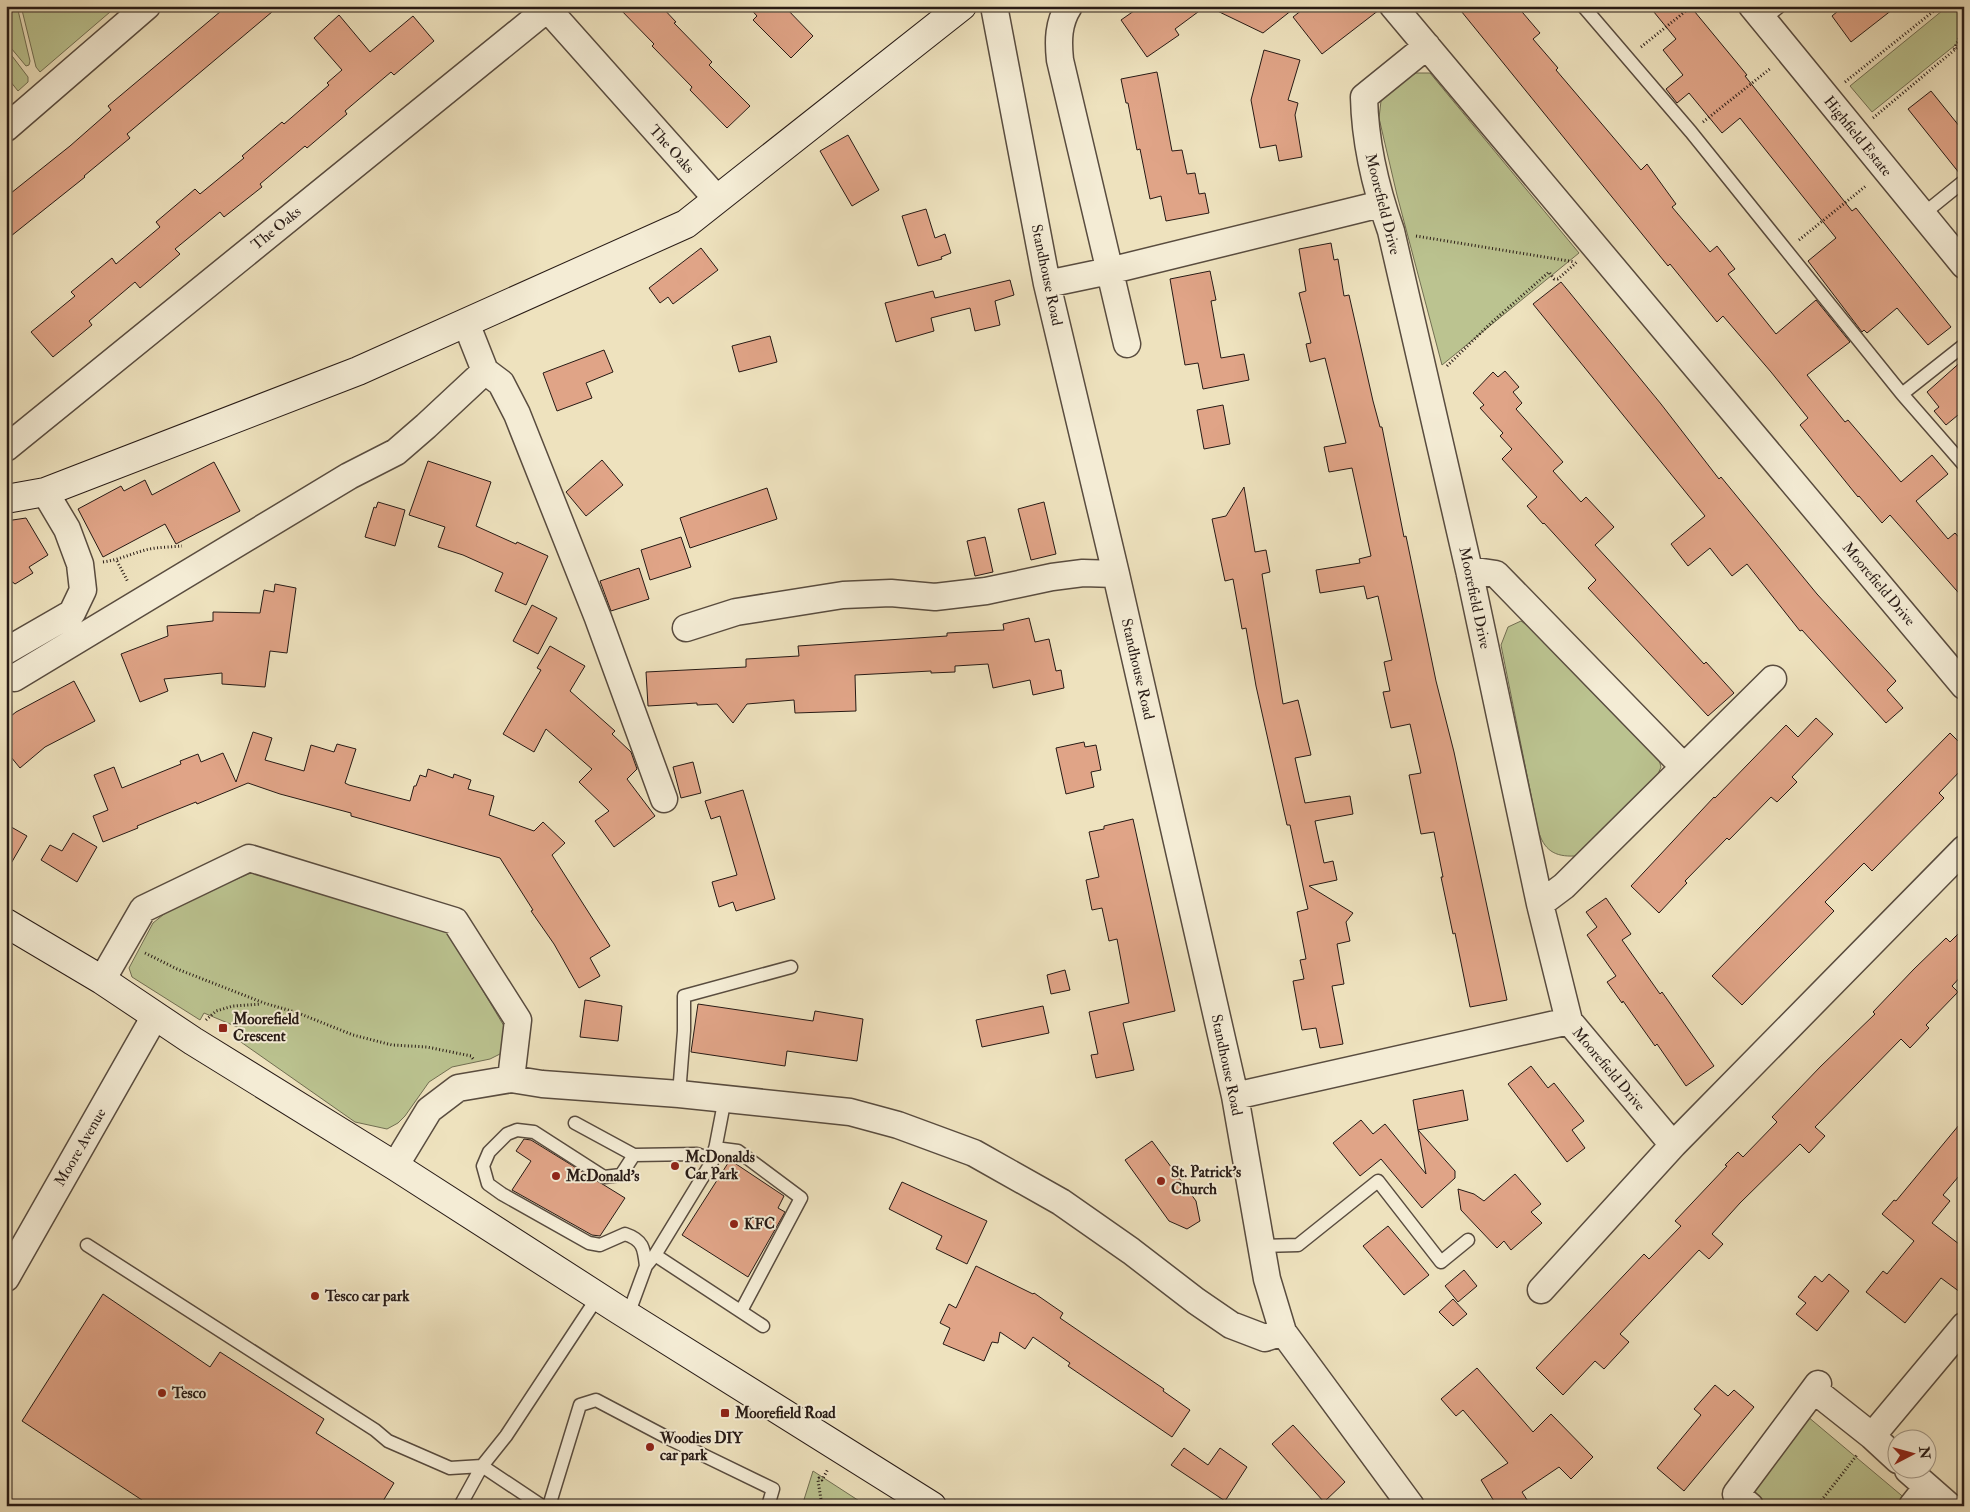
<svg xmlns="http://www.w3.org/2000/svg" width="1970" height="1512" viewBox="0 0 1970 1512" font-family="'IM FELL Double Pica',serif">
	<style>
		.green { fill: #bbc390; stroke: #716e52 }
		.building { fill: #e0a487; stroke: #271a15 }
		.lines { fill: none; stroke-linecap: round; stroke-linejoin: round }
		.lane-casing { stroke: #594c3f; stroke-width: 15 }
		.street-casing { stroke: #594c3f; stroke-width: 29 }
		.secondary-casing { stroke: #271a15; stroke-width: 30 }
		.path { stroke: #271a15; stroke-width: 3; stroke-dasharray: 1 2.5; stroke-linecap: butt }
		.lane { stroke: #f4ecd5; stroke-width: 12 }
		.street { stroke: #f4ecd5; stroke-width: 26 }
		.secondary { stroke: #f4ecd5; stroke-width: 28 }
		.poi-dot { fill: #8f2418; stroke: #f4ecd5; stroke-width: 2 }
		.labels { text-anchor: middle; stroke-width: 4; stroke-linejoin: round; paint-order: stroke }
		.street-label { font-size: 15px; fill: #271a15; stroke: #f4ecd5 }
		.poi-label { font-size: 15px; font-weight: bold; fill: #271a15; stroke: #f4ecd5; text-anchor: start }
	</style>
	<rect width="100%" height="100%" fill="#eee2be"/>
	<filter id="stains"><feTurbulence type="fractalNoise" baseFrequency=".004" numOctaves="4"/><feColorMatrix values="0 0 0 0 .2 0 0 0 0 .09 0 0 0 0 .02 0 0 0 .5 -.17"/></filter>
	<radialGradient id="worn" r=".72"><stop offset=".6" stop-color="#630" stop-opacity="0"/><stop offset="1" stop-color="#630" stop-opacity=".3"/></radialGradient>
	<!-- green -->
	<path class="green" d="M6,6H17L30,61L29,65L26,66L6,42Z
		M21,6H117L40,72L36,67Z
		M1948,6H1964V38L1872,112L1850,86Z
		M6,48L28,77V82L18,91L6,76Z
		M1416,73H1430L1579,253L1442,365L1397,195L1379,118L1381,101L1405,78Z
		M1521,621L1529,627L1658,756L1661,767L1655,781L1575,856C1554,857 1544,850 1538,830L1501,645L1508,627Z
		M251,873L446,929L504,1026L506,1051L490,1059L452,1067L429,1082L405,1116L398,1123L387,1129L355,1122L238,1040L242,1029L204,1013L200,1020L132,977L129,968L153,923L174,906Z
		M1801,1411L1907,1500L1903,1506H1762L1751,1496Z
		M813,1471L867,1506H802Z"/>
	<!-- building -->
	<path class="building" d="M227,6H279L127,134L130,138L84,176L85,177L6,240V197L70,146L111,110L108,106Z
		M617,6H661L676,22L674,23L712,62L709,65L750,106L727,128L690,90L692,87L652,46L654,44Z
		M748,6H784L813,36L791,58L753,20L757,16Z
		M1141,6H1206L1175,29L1179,35L1147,57L1121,20Z
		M1207,6H1297L1263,33Z
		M1307,6H1378L1379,10L1322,54L1293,17Z
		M1457,6H1517L1540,33L1533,39L1558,68L1556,70L1641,170L1647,164L1676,204L1672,207L1710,252L1717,246L1735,269L1728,274L1776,334L1816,300L1850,342L1807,375L1845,422L1848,420L1901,482L1932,455L1948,474L1916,501L1948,539L1955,533L1964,543V599L1890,515L1882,523L1859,496L1858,497L1800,425L1808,418L1771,372L1723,316L1717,322L1670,264L1668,266Z
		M1649,6H1690L1747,75L1745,76L1852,211L1856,208L1951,327L1928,345L1897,308L1867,333L1864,330L1862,332L1808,261L1836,238L1740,118L1722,133L1689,93L1677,103L1666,89L1683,75L1663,50L1676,39Z
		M1844,6H1897L1851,42L1832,16Z
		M339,15L370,52L413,16L434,41L394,75L391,72L345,111L347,114L307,148L305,146L260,184L262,187L224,217L220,212L197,231L175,249L180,254L140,288L135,282L89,321L92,325L53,357L31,332L75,296L71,292L112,258L116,264L160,227L156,222L195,189L200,194L244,158L242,156L282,122L284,124L329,85L327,83L342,70L314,38Z
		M1264,50L1300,60L1288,100L1298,103L1295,115L1302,157L1279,161L1276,145L1260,148L1251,100Z
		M1157,72L1172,151L1182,150L1187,174L1195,173L1199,194L1205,193L1209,213L1166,221L1161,196L1150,199L1140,149L1137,150L1128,103H1126L1121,79Z
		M1931,91L1964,132V173L1960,174L1908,109Z
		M848,135L879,190L852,206L820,151Z
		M926,209L935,238L945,234L951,253L941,257L942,259L918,266L902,216Z
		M1331,243L1334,260L1338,259L1344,296L1349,295L1373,401L1380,427H1382L1404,537L1406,536L1436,681L1454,752L1507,1000L1470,1007L1455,933L1453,934L1441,877H1443L1434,832L1421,834L1409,775L1421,773L1410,724L1391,728L1383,692L1390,691L1384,662L1392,660L1378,596L1367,599L1364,586L1320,593L1316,570L1360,563L1359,559L1371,556L1352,468L1329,472L1324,447L1346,443L1325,358L1310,362L1306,344L1311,343L1299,293L1306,291L1299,249Z
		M701,248L718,270L673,304L668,297L660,303L649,288Z
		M1210,271L1216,300L1211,301L1221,358L1244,354L1249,380L1203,389L1198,363L1185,365L1170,279Z
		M1010,280L1014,295L995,301L1000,325L975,331L970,308L931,318L934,331L896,342L885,303L933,291L935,298Z
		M1561,282L1661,404L1719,479L1721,477L1817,594L1896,681L1887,690L1903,708L1886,723L1802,630L1800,631L1747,564L1732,576L1710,548L1688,566L1671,544L1705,516L1533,304Z
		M770,336L777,362L739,372L732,346Z
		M604,350L613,372L586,383L592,398L557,411L543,373Z
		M1964,359V410L1946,425L1934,411L1939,407L1927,392Z
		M1505,371L1519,387L1513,392L1522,403L1516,409L1563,462L1553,471L1581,502L1586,497L1614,527L1595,545L1704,664L1706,662L1734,693L1708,716L1588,588L1596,580L1544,523L1543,524L1527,506L1537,497L1502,459L1512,449L1500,436L1503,433L1480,408L1484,405L1473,393L1493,372L1498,377Z
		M1223,405L1230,444L1204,449L1197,410Z
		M602,460L623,485L586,516L566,492Z
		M428,461L491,482L476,526L516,544L517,542L548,556L526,605L495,591L503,573L463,555L438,547L445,527L409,515Z
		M214,462L240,511L176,544L165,524L103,557L78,509L121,486L124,491L145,480L152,495Z
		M1244,487L1255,552L1266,550L1270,572L1262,574L1283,704L1298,700L1311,755L1295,758L1305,803L1350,796L1353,814L1315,821L1324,863L1333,861L1337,880L1309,886L1353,913L1346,922L1350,941L1337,944L1344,984L1332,986L1343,1044L1320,1048L1316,1028L1302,1030L1293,981L1304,979L1300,960L1306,959L1297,912L1308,909L1305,896L1290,825H1287L1256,686L1246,628L1242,629L1233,579L1225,581L1212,519L1226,516Z
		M767,488L777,519L690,548L680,518Z
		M378,502L405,510L395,546L365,537L374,507L376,508Z
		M1044,502L1056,554L1031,560L1018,509Z
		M26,518L48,555L29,567L33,573L15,584L6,577V521Z
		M681,537L691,567L650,580L641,550Z
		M985,537L993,572L975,576L967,541Z
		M639,568L649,599L611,611L600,581Z
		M275,584L296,588L287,653L270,651L265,687L222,684V673L164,679L168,691L140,702L121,654L168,636L167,626L213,621V612L260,613L264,590L274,592Z
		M532,605L557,618L538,654L513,641Z
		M1029,618L1035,642L1049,639L1056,671L1061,670L1064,688L1033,695L1030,680L993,688L988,664L955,666V672L931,673V671L855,675L856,711L795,713L794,700L747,704L733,723L717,704L697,705V703L648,706L646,672L746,667V659L799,656L798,646L947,636V633L1004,630L1003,624Z
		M550,646L585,666L570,691L615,731L612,734L631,752L637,769L627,779L655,816L614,847L595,821L609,811L579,782L592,769L546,729L534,752L503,734L541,670L537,668Z
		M74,681L95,721L45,747L20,768L6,751V720L16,712Z
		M1816,718L1833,734L1792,777L1797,782L1777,802L1771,797L1729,840L1727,838L1685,881L1687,883L1659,913L1631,886L1714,797L1715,798L1786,725L1798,737Z
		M253,732L272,738L265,760L304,771L311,745L334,752L337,744L356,749L345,783L349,785L410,801L414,786H416L420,775L426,777L428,769L453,778L454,774L471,780L468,789L494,796L489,815L534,831L543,822L565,843L552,855L610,946L590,958L600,976L579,988L554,944L531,911L533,910L500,858L351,816V813L280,794L248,783L197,804L196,802L166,814L137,826L138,828L103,842L93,816L108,810L94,775L114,767L122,788L181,764L180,761L198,754L201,762L223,753L236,782Z
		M1950,733L1964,747V767L1939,793L1944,798L1872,871L1864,863L1825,902L1834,911L1742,1005L1712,976Z
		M1084,742L1085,747L1096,745L1101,770L1091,772L1094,787L1066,794L1056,748Z
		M693,762L701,793L681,798L673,767Z
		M743,790L775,899L736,911L733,902L719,907L712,882L737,875L720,816L711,819L705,801Z
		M1133,819L1175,1011L1123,1023L1134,1070L1096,1078L1091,1055L1098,1054L1089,1012L1129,1003L1117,939L1109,941L1102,908L1092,910L1086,880L1099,877L1089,832L1104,829V826Z
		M6,824L27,836L6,872Z
		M73,833L97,847L77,882L41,860L50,845L62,851Z
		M1606,898L1631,934L1622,940L1660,994L1662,992L1714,1066L1686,1086L1657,1044L1655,1046L1623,1001L1622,1003L1607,982L1616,976L1587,935L1597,927L1586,912Z
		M1964,928V973L1952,986L1958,992L1926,1025L1929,1028L1910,1048L1901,1039L1815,1127L1825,1136L1809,1153L1800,1144L1740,1203L1712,1234L1723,1244L1709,1259L1699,1250L1620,1334L1629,1342L1604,1369L1595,1361L1563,1395L1536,1368L1644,1254L1649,1259L1681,1226L1675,1221L1727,1166L1725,1165L1738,1152L1743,1157L1777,1122L1772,1117L1821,1066L1875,1014L1873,1012L1914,969L1946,938L1950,942Z
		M1065,970L1070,990L1051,994L1047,975Z
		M585,1000L622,1006L618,1041L580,1037Z
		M698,1004L813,1021L815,1011L863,1019L857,1061L787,1051L785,1066L691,1052Z
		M1043,1006L1049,1033L982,1047L976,1020Z
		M1531,1066L1548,1088L1554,1083L1584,1121L1572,1130L1585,1148L1567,1162L1508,1084Z
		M1463,1090L1468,1120L1418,1130L1413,1100Z
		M1964,1119V1170L1943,1195L1950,1201L1932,1223L1964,1248V1295L1941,1278L1905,1323L1866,1292L1883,1271L1887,1274L1914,1241L1882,1214L1894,1200L1896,1201Z
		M1361,1120L1373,1134L1385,1124L1426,1174L1418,1130L1455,1171V1178L1422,1208L1381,1159L1360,1176L1333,1143Z
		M524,1139L531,1140L625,1198L600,1236L592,1235L512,1190L531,1161L516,1151Z
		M1152,1141L1196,1201L1200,1221L1187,1229L1169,1221L1125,1160Z
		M730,1160L784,1196L778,1208L785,1212L748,1277L682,1235Z
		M1515,1174L1541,1204L1531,1212L1542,1223L1511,1250L1504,1241L1497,1248L1461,1210L1458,1189L1474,1194L1484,1201Z
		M902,1182L987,1221L967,1264L936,1249L942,1236L889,1209Z
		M1388,1226L1429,1275L1404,1295L1363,1246Z
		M976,1266L1033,1294L1034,1293L1063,1313L1060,1318L1164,1389L1163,1391L1190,1410L1172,1437L1068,1366L1070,1363L1033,1337L1025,1349L1000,1332L998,1343L992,1342L984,1361L943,1344L950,1328L940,1323L949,1304L956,1308Z
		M1464,1270L1477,1286L1458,1302L1445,1286Z
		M1829,1274L1849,1291L1817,1331L1796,1314L1806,1303L1798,1297L1815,1276L1822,1282Z
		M103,1294L210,1367L220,1352L324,1419L316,1433L394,1483L380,1506H151L22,1421Z
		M1453,1299L1467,1314L1453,1326L1439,1312Z
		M1477,1368L1533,1432L1551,1414L1593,1457L1571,1479L1559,1467L1522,1492L1531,1506H1497L1481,1480L1508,1463L1463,1410L1456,1416L1441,1399Z
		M1715,1385L1728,1396L1734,1390L1754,1407L1684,1491L1657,1468L1701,1415L1694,1409Z
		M1293,1425L1345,1482L1324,1502L1272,1444Z
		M1184,1448L1208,1465L1220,1448L1247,1467L1225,1501L1171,1465Z"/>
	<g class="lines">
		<!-- lane casing -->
		<g class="lane-casing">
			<path id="lane" d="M1583,6L1691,132L1902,394L1964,345
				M1763,20L1780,6
				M1922,215L1964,181
				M1902,394L1964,465
				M679,1094L684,1031V996L791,967
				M575,1123L634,1155L697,1154L713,1160L655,1255L646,1266L628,1315
				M715,1148L738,1151L801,1198L741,1311
				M634,1155L621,1175L604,1177L534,1132L517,1130L507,1134L489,1152L483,1166L488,1184L502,1194L589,1243L600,1245L625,1234C643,1240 644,1248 646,1266
				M714,1155L725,1098
				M87,1245L375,1430L388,1441L450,1468L482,1466L542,1506
				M1262,1246L1298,1245L1378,1181L1441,1262L1468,1240
				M655,1255L763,1326
				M460,1506L482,1466L506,1436L599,1295
				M549,1506L580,1405L596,1400L670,1439L773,1489L768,1506"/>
		</g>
		<!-- street casing -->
		<g class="street-casing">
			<path id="street" d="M545,6L717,199
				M994,6L1047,284L1116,574L1235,1096L1267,1279L1283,1332L1411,1506
				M1069,6C1058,23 1058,41 1060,60L1127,344
				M1393,6L1964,686
				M1752,6L1964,265
				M1427,46L1364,97C1365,142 1376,189 1391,231L1469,570L1540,904L1569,1021L1673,1145
				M6,128L147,6
				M1047,284L1109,271L1381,204
				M466,323L485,371L501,383L517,414L598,618L664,799
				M6,448L547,9
				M1469,570L1496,574L1684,767
				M686,628L736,612L843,595L891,593L935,597L986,591L1052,577L1083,573L1116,574
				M6,651L72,613L83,590L80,564L67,529L45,492
				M14,678L349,476L396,452L426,426L485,371
				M1540,904L1564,886L1773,679
				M102,980L143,909L249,858L455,921L518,1020L511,1079
				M1235,1096L1569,1021
				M395,1166L429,1110L458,1088L511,1079L542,1084L679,1094L850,1112L898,1125L974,1153L1061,1202L1131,1251L1196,1301L1231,1325L1265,1338L1283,1332
				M6,1278L155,1016
				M1541,1290L1673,1145L1964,849
				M1814,1390L1872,1436L1898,1460
				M1872,1436L1964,1326
				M1908,1470L1949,1506
				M1750,1506L1736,1494L1818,1384
				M1912,1506L1927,1487"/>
		</g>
		<!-- secondary casing -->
		<g class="secondary-casing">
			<path id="secondary" d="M6,499L45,492L358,371L686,224L962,6
				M6,923L102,980L193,1041L395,1166L619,1310L932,1506"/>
		</g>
		<!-- path -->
		<path class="path" d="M1641,47L1692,6
			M1954,49L1964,29
			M1845,82L1940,6
			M1873,118L1964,42
			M1703,122L1771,68
			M1416,236L1575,262
			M1799,240L1867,185
			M1447,366L1491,323L1549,272L1554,279H1558L1577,262
			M117,561L128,582
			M103,562C118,560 131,554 145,550C157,547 170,547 182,546
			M145,953L177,969L264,1003L298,1013L353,1035L392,1045L427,1047L471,1056L474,1060
			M206,1020L216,1011L233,1006L261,1004
			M822,1506L818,1480L819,1478L822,1480L828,1469
			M1817,1506L1857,1455"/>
		<!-- lane -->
		<use href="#lane" class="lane"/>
		<!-- street -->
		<use href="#street" class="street"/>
		<!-- secondary -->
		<use href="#secondary" class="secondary"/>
	</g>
	<!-- markers -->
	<g class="poi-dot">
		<rect x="218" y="1023" width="10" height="10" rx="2.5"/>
		<circle cx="675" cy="1166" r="5"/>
		<circle cx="556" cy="1176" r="5"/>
		<circle cx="1161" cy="1181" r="5"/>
		<circle cx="734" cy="1224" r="5"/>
		<circle cx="315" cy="1296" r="5"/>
		<circle cx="162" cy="1393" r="5"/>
		<rect x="720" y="1408" width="10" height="10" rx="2.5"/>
		<circle cx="650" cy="1447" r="5"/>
	</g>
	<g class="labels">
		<!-- street labels -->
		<g class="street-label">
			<text transform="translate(1858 136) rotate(51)" y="5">Highfield Estate</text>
			<text transform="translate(672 149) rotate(48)" y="5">The Oaks</text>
			<text transform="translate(1383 204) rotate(76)" y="5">Moorefield Drive</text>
			<text transform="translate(276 228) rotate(-39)" y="5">The Oaks</text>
			<text transform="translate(1047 275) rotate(78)" y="5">Standhouse Road</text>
			<text transform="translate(1879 584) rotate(50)" y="5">Moorefield Drive</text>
			<text transform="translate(1475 598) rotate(78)" y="5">Moorefield Drive</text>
			<text transform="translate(1138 669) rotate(77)" y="5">Standhouse Road</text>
			<text transform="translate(1227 1065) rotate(78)" y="5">Standhouse Road</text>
			<text transform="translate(1609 1069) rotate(50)" y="5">Moorefield Drive</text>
			<text transform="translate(80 1147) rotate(-60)" y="5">Moore Avenue</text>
		</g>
		<!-- poi labels -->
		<g class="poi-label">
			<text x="233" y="1024">Moorefield<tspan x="233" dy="17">Crescent</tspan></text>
			<text x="685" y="1162">McDonalds<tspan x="685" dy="17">Car Park</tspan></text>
			<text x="1171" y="1177">St. Patrick's<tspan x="1171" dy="17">Church</tspan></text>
			<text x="566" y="1181">McDonald's</text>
			<text x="744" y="1229">KFC</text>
			<text x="325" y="1301">Tesco car park</text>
			<text x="172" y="1398">Tesco</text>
			<text x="735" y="1418">Moorefield Road</text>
			<text x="660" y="1443">Woodies DIY<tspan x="660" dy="17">car park</tspan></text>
		</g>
	</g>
	<!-- margin -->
	<rect width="1970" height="1512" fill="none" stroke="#eee2be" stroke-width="25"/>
	<rect x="8" y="8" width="1955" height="1497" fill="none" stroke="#271a15" stroke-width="2.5"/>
	<rect x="12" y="12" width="1945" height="1487" fill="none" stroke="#271a15"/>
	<!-- north arrow -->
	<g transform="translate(1912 1454) rotate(84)"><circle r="24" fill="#f4ecd5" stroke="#a29888"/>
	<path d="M0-4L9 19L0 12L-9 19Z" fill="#8f2418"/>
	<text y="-8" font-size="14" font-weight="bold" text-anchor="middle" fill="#271a15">N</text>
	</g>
	<rect width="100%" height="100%" filter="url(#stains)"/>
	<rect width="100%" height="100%" fill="url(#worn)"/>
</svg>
